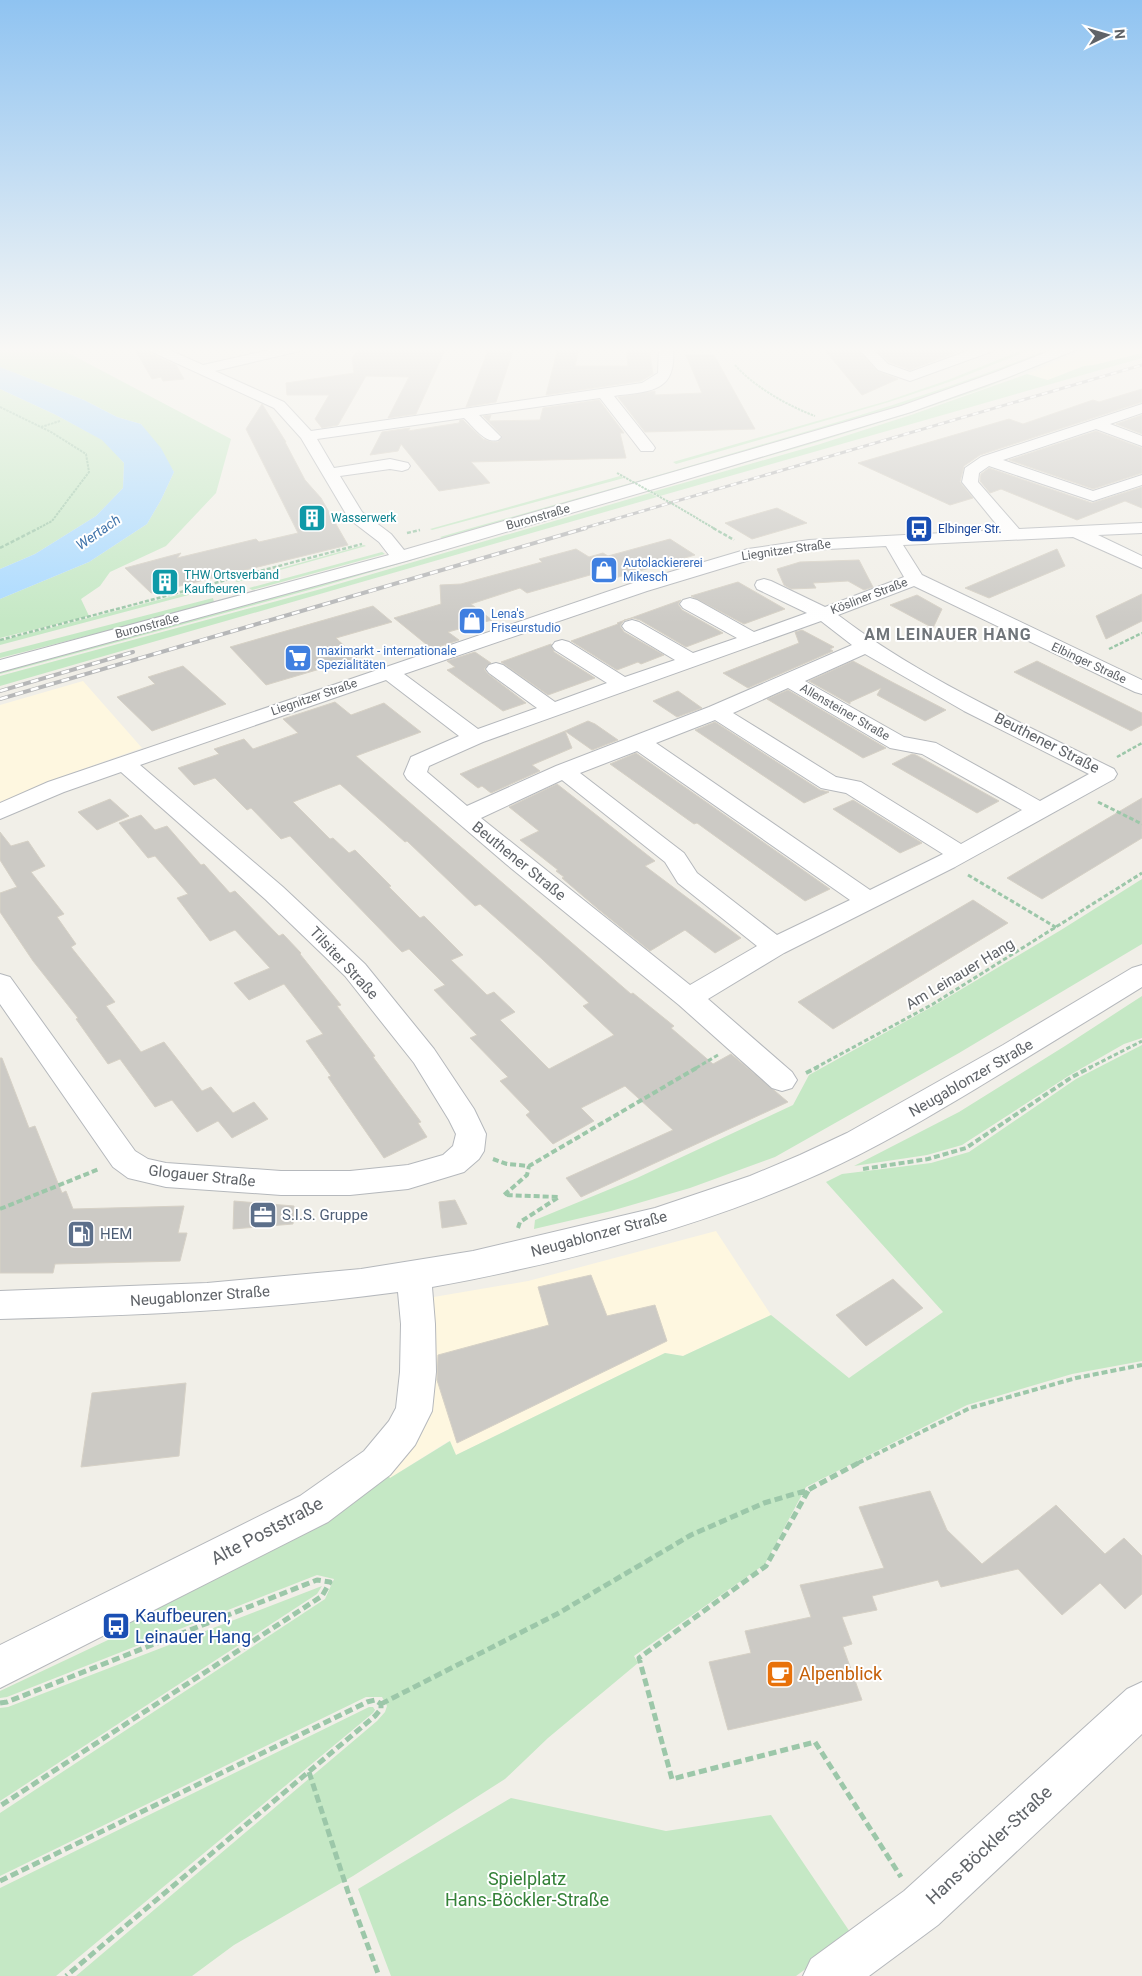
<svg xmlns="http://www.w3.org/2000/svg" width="1142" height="1976" viewBox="0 0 1142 1976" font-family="Roboto,sans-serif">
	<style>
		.commercial { fill: #fef7e0 }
		.green { fill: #c5e8c5 }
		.water { fill: #aadaff }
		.building { fill: #cccac5; stroke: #d6d1c6; fill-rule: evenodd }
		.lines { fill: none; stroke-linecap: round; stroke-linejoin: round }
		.minor-casing { stroke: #b5b8bc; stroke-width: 2 }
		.path-far4 { stroke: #9cc7a9; stroke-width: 2; stroke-dasharray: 2.5 1; stroke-linecap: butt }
		.path-far3 { stroke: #9cc7a9; stroke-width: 2.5; stroke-dasharray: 4 2; stroke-linecap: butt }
		.path-far2 { stroke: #9cc7a9; stroke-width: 3; stroke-dasharray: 4.5 2.5; stroke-linecap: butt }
		.path-far1 { stroke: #9cc7a9; stroke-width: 4; stroke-dasharray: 6 3; stroke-linecap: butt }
		.path { stroke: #9cc7a9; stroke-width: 5; stroke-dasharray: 8 4; stroke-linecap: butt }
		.minor { fill: #fff; fill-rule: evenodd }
		.rail-far1-casing { stroke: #b6b7b8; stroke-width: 3 }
		.rail-casing { stroke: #b6b7b8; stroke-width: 4 }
		.rail-far1 { stroke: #fff; stroke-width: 2; stroke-dasharray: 6; stroke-linecap: butt }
		.rail { stroke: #fff; stroke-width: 2.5; stroke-dasharray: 8; stroke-linecap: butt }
		.path-bridge { stroke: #9cc7a9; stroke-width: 2; stroke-dasharray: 2.5 1; stroke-linecap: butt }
		.labels { text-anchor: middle; stroke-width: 4; stroke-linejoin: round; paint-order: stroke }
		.far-street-label { font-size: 12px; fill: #5f6368; stroke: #fff }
		.far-culture-label { font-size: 12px; fill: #0d838f; stroke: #fff; text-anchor: start }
		.far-transit-label { font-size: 12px; fill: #164399; stroke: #fff; text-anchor: start }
		.far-shop-label { font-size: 12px; fill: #366cbe; stroke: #fff; text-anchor: start }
		.far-water-label { font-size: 14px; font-style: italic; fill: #4174aa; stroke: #fff }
		.street-label { font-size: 15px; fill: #5f6368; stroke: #fff }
		.service-label { font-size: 15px; fill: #4e5e75; stroke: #fff; text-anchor: start }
		.far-district-label { font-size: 16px; font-weight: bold; letter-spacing: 1px; fill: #70757a; stroke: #fff }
		.near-street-label { font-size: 18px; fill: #5f6368; stroke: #fff }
		.near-transit-label { font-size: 18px; fill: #164399; stroke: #fff; text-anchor: start }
		.near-food-label { font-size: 18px; fill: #c56008; stroke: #fff; text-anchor: start }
		.near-park-label { font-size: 18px; fill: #348238; stroke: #fff }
	</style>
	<rect width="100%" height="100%" fill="#f1efe8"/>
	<!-- commercial -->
	<path class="commercial" d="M1088,348H1142V353L1094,365L1084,366L1048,380L1027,374Z
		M83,681L142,748L49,781L0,803V705Z
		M716,1231L771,1315L683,1356L665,1353L456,1455L449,1441L390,1478L383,1469L422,1299L528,1281Z"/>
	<!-- green -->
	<path class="green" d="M0,348H59L231,439L216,493L166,546L110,572L100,586L81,599L89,616L0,638V599L89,562L147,524L161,500L174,472L141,424L117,417L84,400L0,367Z
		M1027,348H1035L952,381L889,402L676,464L673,462L887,401L948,380Z
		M1051,348H1059L1033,360L902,407L445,540L440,537C547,507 654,477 760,445C859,416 956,387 1051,348Z
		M1078,348H1084L982,389L908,414L814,443L452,547L1044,362Z
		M1142,353V358L660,496L652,492L817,445L911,415L1027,374L1048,380L1084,366L1094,365Z
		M0,389L56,415L103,440L124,463L123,488L96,516L35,554L0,569Z
		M620,476L624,478L432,530L430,529Z
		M650,493L657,497L0,686V676L321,589Z
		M364,545L366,546L237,582L235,581Z
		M441,550L443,551L320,587L0,674V670Z
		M382,552L385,554L252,590L249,588Z
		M212,586L215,588L0,645V641Z
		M213,598L214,602L197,608L0,658V653Z
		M1142,879V944L959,1053L775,1157L690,1188L611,1211L534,1229L535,1220L637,1178L793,1105L809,1075L935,1005L1061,930Z
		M1142,996V1038L1124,1044L1070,1075L962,1145L927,1155L854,1166L959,1112L1065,1046Z
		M1142,1045V1361L1072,1374L967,1405L806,1487L765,1564L634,1656L638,1663L548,1738L505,1779L353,1876L234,1945L192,1976H76L377,1721L385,1712L387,1706L382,1697H366L0,1876V1813L325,1599L334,1579L317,1575L7,1697L0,1698V1691L127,1631L124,1621L383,1469L390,1478L450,1441L456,1455L665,1353L683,1356L771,1315L849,1378L943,1312L826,1182L842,1174L931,1163L969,1152L1076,1079Z
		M322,1586L317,1594L0,1801V1708L8,1707Z
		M369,1707H373L375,1710L373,1713L56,1976H0V1888Z
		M511,1798L666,1831L771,1815L852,1935L796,1976H391L358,1889Z"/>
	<!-- water -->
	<path class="water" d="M0,367L84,400L117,417L141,424L161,448L174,472L161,500L147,524L89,562L0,599V569L35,554L96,516L123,488L124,463L102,440L56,415L0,389Z"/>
	<!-- building -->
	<path class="building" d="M134,348H146L149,353L176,365L184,379L163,381L161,377L152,379Z
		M358,348H446L416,414L388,418L409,377L366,376L338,425L322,428L315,419L329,395H287L286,383L354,373L352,358Z
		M489,348H514L496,402L466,407Z
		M558,348H579L575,366H628L626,348H649L653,374L641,381L546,395Z
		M823,348H856L877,371L898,379L862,395Z
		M874,348H968L910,370L889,362Z
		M686,355H714L755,429L645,432L618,397L655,391V395L702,393Z
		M1142,389V402L980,455L964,466L960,482L973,498L950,505L858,463L1009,419L1023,424L1093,400L1099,402Z
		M599,400L624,433H620L626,458L471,462L490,483L439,491L401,444L398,451L370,455L382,432L410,428L408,431L459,423L460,420H463L483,439L493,442H498L502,436L483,416L491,415L489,421L540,420L543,408Z
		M262,404L286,442H285L305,480L321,498L348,545L151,593L125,568L181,553L177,558L256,539L259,542L298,533L246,429Z
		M1142,415V434L1116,424Z
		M1096,431L1142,448V473L1093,489L1009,460Z
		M989,468L1092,503L1142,487V508L1125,501L1077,520L1001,489L990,493L980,481L981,474Z
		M777,508L807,523L752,539L725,523Z
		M670,539L695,555L601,582L590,575L527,593L520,588L471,604L492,620L448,632L459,640L432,649L394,618L441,604L440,585L461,584L542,562L539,559L576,549L589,557L603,553L608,556Z
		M1057,549L1065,566L989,598L965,588Z
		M859,560L873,587L864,590L848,581L813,583L816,588L791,589L784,585L777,569L800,562Z
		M738,582L785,609L744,624L691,596Z
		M1142,594V621L1106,639L1096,616Z
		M917,595L942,609L933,628L890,605Z
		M681,600L678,604L682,610L723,633L686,647L640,620L633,618L624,620L620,626L624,632L664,655L641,664L638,662L617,670L571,641L618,624L617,623Z
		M373,606L392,622L336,638L357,658L266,685L230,647Z
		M802,630L834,647L830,649L833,651L748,688L723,673L799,643L795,632Z
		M551,644L554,652L595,678L548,695L501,662Z
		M475,652L491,663L484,669L488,674L526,703L503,711L447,670L455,667L447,661Z
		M853,661L892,682L946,710L925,721L877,695L881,688L850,702V704L809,681Z
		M1037,661L1142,713V725L1131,731L1014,672Z
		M183,666L226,704L152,731L117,697L155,684L148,677Z
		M788,690L886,748L863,758L767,699Z
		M678,691L702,708L677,717L653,701Z
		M335,702L351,715L384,703L421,732L356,756L631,994L633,993L674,1026L671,1028L713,1064L731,1054L788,1102L581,1197L566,1178L673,1130L625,1086L581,1108L594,1121L553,1144L526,1115L530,1112L500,1081L508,1077L470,1038L477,1035L434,990L445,985L409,949L402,952L290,836L281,839L251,808L247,810L215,778L194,785L178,768L219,754L214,749L244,739L253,749L298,733L283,719ZM340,784L405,842L407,841L475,906L480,904L542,959L589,1003L583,1006L614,1035L549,1069L500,1020L515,1012L494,992L487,995L451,960L463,955L424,916L420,918L389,887L391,886L355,850L349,853L333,838L330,839L293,802Z
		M588,721L595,724L618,740L592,750L565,731Z
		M715,722L820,790L829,792L804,803L695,730Z
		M565,731L572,748L532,765L540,771L491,793L482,786L478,788L460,774Z
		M636,753L709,804L830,889L805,901L697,823L694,824L610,764Z
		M912,754L916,755L999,801L977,813L892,764Z
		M557,784L655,861L645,866L741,938L715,953L685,930L650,951L598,909L562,878L564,877L556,871L558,870L520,840L539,831L509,807Z
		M1142,798V838L1042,899L1007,878Z
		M110,799L129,816L97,830L78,812Z
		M853,800L922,843L900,853L833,809Z
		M141,815L155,830L167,826L201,865L204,864L230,893L235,891L279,936L283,934L301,953L300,954L341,1005L337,1006L375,1056L373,1057L421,1122L418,1123L427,1137L384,1158L328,1077L331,1076L306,1041L323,1034L284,984L249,1000L234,983L270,968L235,930L210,941L177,898L188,894L155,856L148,858L119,823Z
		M0,832L11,846L28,841L45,866L31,872L64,914L57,917L76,944L71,947L115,1002L106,1006L141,1052L164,1042L202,1091L211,1087L233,1113L254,1102L268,1119L232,1138L218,1121L197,1132L172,1100L155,1107L120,1059L108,1064L76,1019L78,1018L33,961L0,912V893L17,887L0,860Z
		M973,900L1008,923L833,1029L798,1002Z
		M0,1058H2L29,1128L35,1126L62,1193L66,1191L73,1209L184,1206L178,1233H187L180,1261L55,1264L53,1273H0Z
		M455,1200L467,1224L442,1228L439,1202Z
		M234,1201L294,1206L293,1224L233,1229Z
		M591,1275L607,1316L655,1305L667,1341L457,1443L437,1380L438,1355L549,1325L538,1287Z
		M893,1279L923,1308L866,1346L836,1315Z
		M186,1383L179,1456L81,1467L92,1393Z
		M930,1491L947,1530L982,1564L1056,1505L1105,1554L1124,1538L1142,1556V1594L1125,1609L1100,1583L1062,1615L1018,1569L941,1587L938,1580L872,1596L877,1610L842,1617L852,1644L843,1647L862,1700L728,1730L709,1662L751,1653L745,1631L811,1617L800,1585L884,1568L859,1507Z"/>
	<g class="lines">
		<!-- minor casing -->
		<g class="minor-casing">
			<path id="minor" d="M148,348H165L203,365L278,348H302L300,351L215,371L284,402L311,431L642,383L658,373L659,348H673C677,393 650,391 614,396L653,445L655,448L653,451H641L600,398L479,415L501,437L498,440C485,444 474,427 464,418L317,439L334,468L390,459L408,463L410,466L408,469L402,471L390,469L340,476L362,512L391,534L404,550L901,406L996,372L1057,348H1075L1073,351L1006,378L911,412L671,484L406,561L0,672V660L389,555L379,542L349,519L301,438L274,408L150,351Z
				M858,348H872L888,364L910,372L976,348H995L993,351L910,381L878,370Z
				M1142,404V413L1110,424L1142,436V446L1096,429L1003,460L1093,491L1142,475V485L1093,501L989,466L979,473L978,482L1019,529L1142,523V533L1098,535L1142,556V568L1073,537L903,545L922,575L1142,680V694L1135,692L914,586L838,615C922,679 1020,722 1114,769L1117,774L1114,779L955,867L784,953L708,999L792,1072L797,1080L792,1088L782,1091L772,1088L679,1005L506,864L407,779L404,774L411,757L459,736L386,680L140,765L283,887L365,964L434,1049L474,1109L486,1134L484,1151L479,1159L464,1172L408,1189L350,1195H281L166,1187L128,1178L113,1167L0,1004V974L10,977L135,1151L148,1159L166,1163L281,1171H350L408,1165L443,1155L453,1146L456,1134L449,1120L414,1063L345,976L265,899L121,772L64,792L0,819V803L48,782L633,583L748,549L809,540L1001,530L962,482L965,468L981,457ZM886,546L904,577L825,607L771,581L764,579L757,581L755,585L757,589L807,613L754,632L697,600L690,598L683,600L680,604L683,608L737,638L693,653L639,622L632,620L625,622L622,626L625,630L675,660L625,677L569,642L562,640L555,642L552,646L555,650L607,683L555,702L503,665L496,663L489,665L486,669L489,673L537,708L478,729L404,674L647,591L756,558L809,550ZM821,621L852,645L709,707L556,766L467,806L427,772L429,766L483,742ZM865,654L964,711L1089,774L1040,801L936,743L904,737L805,681ZM788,688L890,748L922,754L1022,810L961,844L861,782L836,777L733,713ZM715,720L821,788L846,793L943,854L870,890L656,743ZM637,751L850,900L777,935L697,873L684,853L580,773ZM562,780L665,862L678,883L757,946L690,985L481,818Z
				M1142,965V987C1089,1020 1036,1052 982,1085C930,1116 877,1148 821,1173C699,1228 563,1263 432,1287L435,1324L436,1372L432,1411L415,1445L390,1475L328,1522L0,1688V1645L300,1496L364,1451L389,1421L396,1408L400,1372L401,1324L398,1292C266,1310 133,1316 0,1319V1291L207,1283L361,1269L473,1251L655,1208L750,1176L800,1155L847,1133L1003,1045L1132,968Z
				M1142,1682V1734L938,1925L869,1976H803L811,1959L904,1891L1127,1689Z"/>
		</g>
		<!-- path-far4 -->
		<path class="path-far4" d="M735,365C753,386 788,406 815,416
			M0,407L51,432L86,454L89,472L52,521L37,529
			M41,427L60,421
			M678,507L715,529"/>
		<!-- path-far3 -->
		<path class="path-far3" d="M713,528L734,540
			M407,533L420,530
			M0,548L39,528
			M0,640L362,544
			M1109,649L1142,633
			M1117,757L1142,743"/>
		<!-- path-far2 -->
		<path class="path-far2" d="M1098,802L1142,824
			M968,875L1057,928
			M696,1068L718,1055
			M815,1068L933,1004L1142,873
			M1089,1068L1142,1041"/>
		<!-- path-far1 -->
		<path class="path-far1" d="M806,1073L818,1067
			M493,1159L507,1164L529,1166L698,1067
			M863,1169L928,1159L966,1148L1072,1077L1091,1067
			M0,1209L99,1169
			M518,1228L520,1222L559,1197L504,1195L527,1175L529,1166
			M858,1463L970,1408L1076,1378L1142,1365"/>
		<!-- path -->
		<path class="path" d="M808,1491L766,1566L639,1658L672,1779L815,1742L901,1877
			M0,1703L7,1702L317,1580L330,1582L322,1596L0,1806
			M381,1704L557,1614L691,1535L764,1503L808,1490L860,1462
			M309,1772L348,1892L379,1976
			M0,1881L367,1702L375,1700L381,1704V1709L375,1716L66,1976"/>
		<!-- minor -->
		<use href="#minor" class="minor"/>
		<!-- rail-far1 casing -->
		<g class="rail-far1-casing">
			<path id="rail-far1" d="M581,529L1142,365"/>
		</g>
		<!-- rail casing -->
		<g class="rail-casing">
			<path id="rail" d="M0,691L133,652
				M0,699L586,528"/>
		</g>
		<!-- rail-far1 -->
		<use href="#rail-far1" class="rail-far1"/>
		<!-- rail -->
		<use href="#rail" class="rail"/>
		<!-- path-bridge -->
		<path class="path-bridge" d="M617,473L678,507"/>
	</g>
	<!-- sky -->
	<linearGradient id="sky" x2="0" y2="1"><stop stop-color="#8fc3f1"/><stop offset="0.56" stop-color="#f9f8f5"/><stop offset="1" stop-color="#f9f8f5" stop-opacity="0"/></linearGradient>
	<rect width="1142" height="624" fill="url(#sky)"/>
	<!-- icons -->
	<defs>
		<g id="building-square" transform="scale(1.4375)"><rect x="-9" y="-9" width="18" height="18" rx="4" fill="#0f9aa8" stroke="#fff"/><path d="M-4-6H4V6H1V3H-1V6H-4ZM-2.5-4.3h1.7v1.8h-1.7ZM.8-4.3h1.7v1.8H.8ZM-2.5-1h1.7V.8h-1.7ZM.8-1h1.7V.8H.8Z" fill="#fff"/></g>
		<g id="bus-square" transform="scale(1.4375)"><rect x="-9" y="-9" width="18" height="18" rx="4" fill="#1a4fb4" stroke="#fff"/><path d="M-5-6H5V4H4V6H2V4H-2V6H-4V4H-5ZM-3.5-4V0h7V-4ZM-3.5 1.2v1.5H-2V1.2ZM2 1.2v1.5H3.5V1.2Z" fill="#fff"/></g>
		<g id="shop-square" transform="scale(1.4375)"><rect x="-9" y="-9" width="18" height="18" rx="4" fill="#3f7fe0" stroke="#fff"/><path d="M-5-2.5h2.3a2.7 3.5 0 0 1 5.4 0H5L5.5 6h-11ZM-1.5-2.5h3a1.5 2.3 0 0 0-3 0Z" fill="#fff"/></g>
		<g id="supermarket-square" transform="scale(1.4375)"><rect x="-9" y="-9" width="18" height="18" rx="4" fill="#3f7fe0" stroke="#fff"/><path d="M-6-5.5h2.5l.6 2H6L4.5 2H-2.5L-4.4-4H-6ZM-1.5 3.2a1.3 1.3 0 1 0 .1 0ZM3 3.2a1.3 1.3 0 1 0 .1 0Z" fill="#fff"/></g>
		<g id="office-square" transform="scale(1.4375)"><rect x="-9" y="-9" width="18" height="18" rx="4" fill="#5c6f8a" stroke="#fff"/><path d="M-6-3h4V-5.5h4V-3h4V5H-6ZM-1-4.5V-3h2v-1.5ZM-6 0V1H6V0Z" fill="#fff"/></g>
		<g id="fuel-square" transform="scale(1.4375)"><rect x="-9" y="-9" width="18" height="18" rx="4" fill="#5c6f8a" stroke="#fff"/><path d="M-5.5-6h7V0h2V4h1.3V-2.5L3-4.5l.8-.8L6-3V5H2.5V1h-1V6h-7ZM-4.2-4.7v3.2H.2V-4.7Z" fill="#fff"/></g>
		<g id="cafe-square" transform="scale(1.4375)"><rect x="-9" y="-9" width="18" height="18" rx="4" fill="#e8710a" stroke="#fff"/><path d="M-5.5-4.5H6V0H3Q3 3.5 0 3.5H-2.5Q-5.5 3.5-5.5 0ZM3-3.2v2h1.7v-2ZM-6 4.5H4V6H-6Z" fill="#fff"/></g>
	</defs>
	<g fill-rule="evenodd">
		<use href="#building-square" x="312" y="518"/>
		<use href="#bus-square" x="919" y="529"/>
		<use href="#shop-square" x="604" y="570"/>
		<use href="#building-square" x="165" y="582"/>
		<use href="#shop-square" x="472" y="621"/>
		<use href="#supermarket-square" x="298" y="658"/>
		<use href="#office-square" x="263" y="1215"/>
		<use href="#fuel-square" x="81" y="1234"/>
		<use href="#bus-square" x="116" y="1626"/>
		<use href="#cafe-square" x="780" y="1674"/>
	</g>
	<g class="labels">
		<!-- far-street labels -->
		<g class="far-street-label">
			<text transform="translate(538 517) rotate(-16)" y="4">Buronstraße</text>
			<text transform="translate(786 550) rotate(-8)" y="4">Liegnitzer Straße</text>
			<text transform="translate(869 596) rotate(-21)" y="4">Kösliner Straße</text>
			<text transform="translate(147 626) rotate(-15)" y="4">Buronstraße</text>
			<text transform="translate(1089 663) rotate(25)" y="4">Elbinger Straße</text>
			<text transform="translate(314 697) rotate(-19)" y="4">Liegnitzer Straße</text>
			<text transform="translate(845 712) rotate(30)" y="4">Allensteiner Straße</text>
		</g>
		<!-- far-culture labels -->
		<g class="far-culture-label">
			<text x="331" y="522">Wasserwerk</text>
			<text x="184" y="579">THW Ortsverband<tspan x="184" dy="14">Kaufbeuren</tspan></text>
		</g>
		<!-- far-transit labels -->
		<g class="far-transit-label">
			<text x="938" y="533">Elbinger Str.</text>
		</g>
		<!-- far-shop labels -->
		<g class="far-shop-label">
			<text x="623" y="567">Autolackiererei<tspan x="623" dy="14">Mikesch</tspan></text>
			<text x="491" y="618">Lena's<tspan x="491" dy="14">Friseurstudio</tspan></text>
			<text x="317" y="655">maximarkt - internationale<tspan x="317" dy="14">Spezialitäten</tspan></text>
		</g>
		<!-- far-water labels -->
		<g class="far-water-label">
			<text transform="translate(98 532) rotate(-35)" y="5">Wertach</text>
		</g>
		<!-- street labels -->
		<g class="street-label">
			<text transform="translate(1047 743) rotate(27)" y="5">Beuthener Straße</text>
			<text transform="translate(519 861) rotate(39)" y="5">Beuthener Straße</text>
			<text transform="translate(344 963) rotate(47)" y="5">Tilsiter Straße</text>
			<text transform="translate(960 974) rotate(-31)" y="5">Am Leinauer Hang</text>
			<text transform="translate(971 1078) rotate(-30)" y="5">Neugablonzer Straße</text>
			<text transform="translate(202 1176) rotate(6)" y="5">Glogauer Straße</text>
			<text transform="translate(599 1234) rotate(-15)" y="5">Neugablonzer Straße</text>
			<text transform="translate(200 1296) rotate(-4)" y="5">Neugablonzer Straße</text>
		</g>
		<!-- service labels -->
		<g class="service-label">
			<text x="282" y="1220">S.I.S. Gruppe</text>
			<text x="100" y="1239">HEM</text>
		</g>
		<!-- far-district labels -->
		<g class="far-district-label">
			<text x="948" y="640">AM LEINAUER HANG</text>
		</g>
		<!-- near-street labels -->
		<g class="near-street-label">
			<text transform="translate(267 1531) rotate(-28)" y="6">Alte Poststraße</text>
			<text transform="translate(989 1845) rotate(-43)" y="6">Hans-Böckler-Straße</text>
		</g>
		<!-- near-transit labels -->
		<g class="near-transit-label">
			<text x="135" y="1622">Kaufbeuren,<tspan x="135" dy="21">Leinauer Hang</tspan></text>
		</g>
		<!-- near-food labels -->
		<g class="near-food-label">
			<text x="799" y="1680">Alpenblick</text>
		</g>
		<!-- near-park labels -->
		<g class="near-park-label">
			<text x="527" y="1885">Spielplatz<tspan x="527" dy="21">Hans-Böckler-Straße</tspan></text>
		</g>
	</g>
	<!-- north arrow -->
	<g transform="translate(1107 35) rotate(85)" stroke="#ffffff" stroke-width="4" paint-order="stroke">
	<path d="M0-4L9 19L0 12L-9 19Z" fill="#5f6368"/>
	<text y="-8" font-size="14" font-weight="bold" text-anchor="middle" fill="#5f6368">N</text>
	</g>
</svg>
